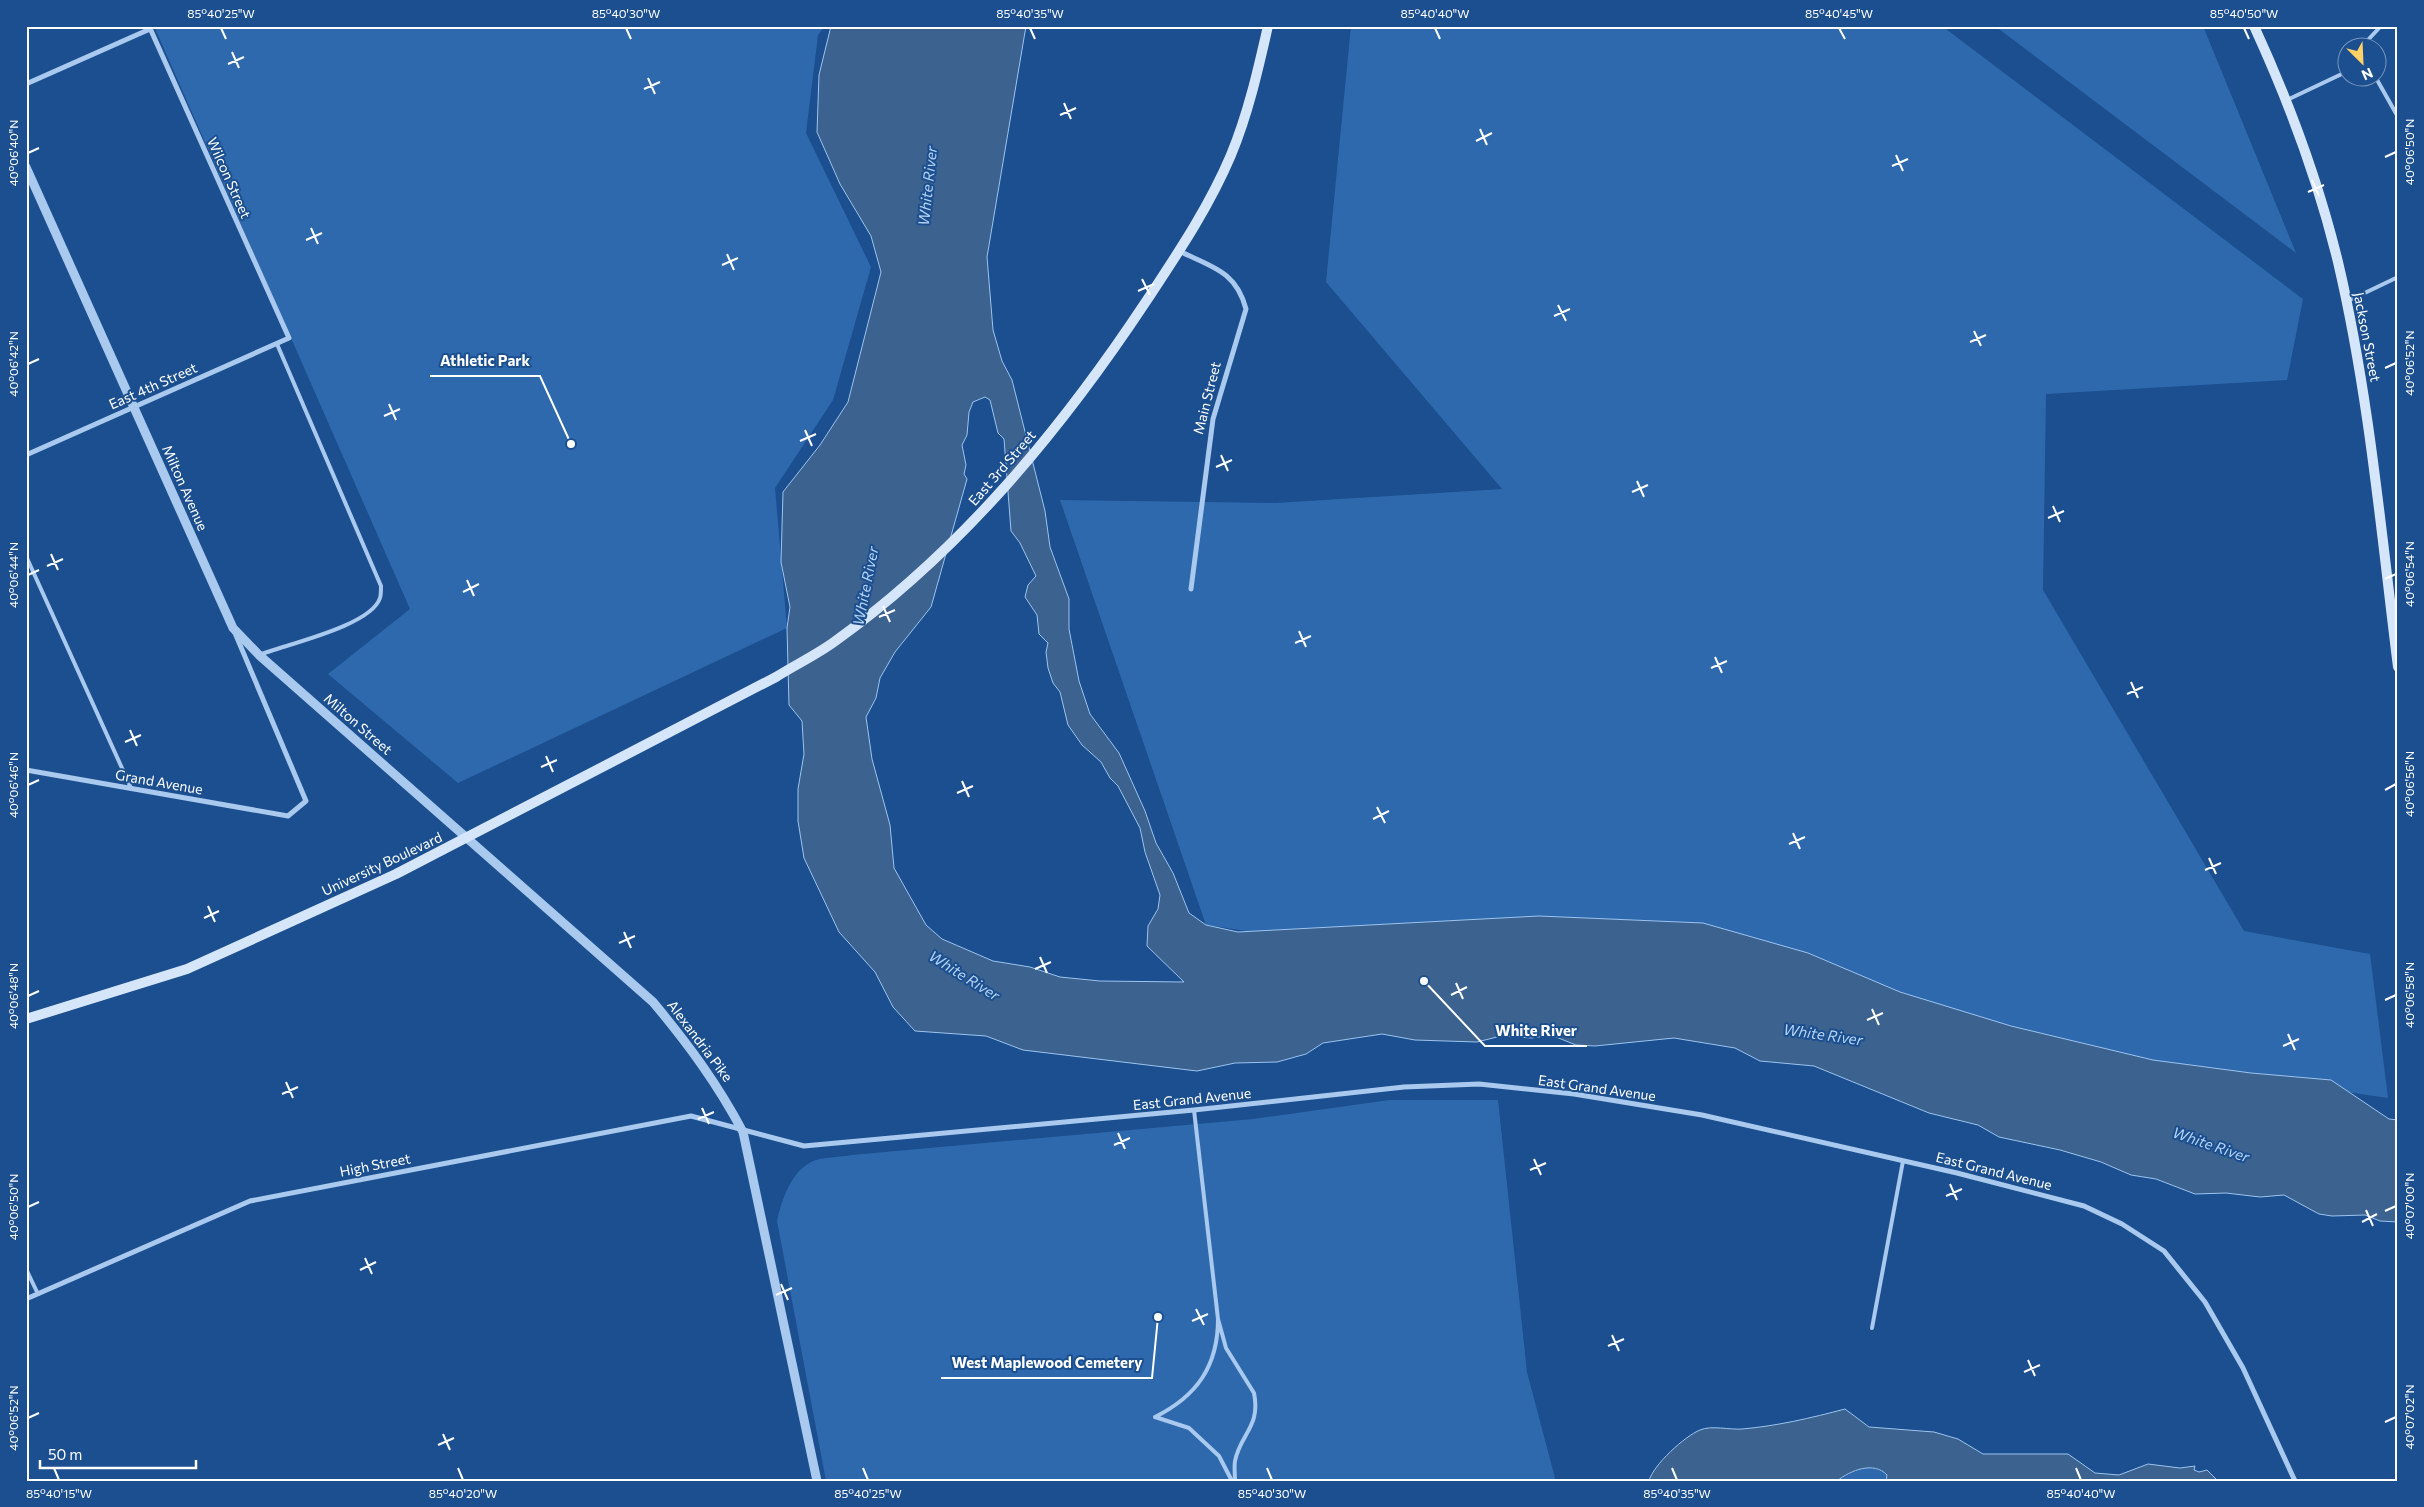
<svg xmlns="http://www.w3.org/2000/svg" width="2424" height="1507" viewBox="0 0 2424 1507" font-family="Commissioner,sans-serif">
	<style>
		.green { fill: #2e69ad }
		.water { fill: #3c6290; stroke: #9cc4f0; fill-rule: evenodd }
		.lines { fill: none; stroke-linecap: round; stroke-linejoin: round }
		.service { stroke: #a9c9ee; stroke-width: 4 }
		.minor { stroke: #a9c9ee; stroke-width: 5 }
		.tertiary { stroke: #a9c9ee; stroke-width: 9 }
		.secondary { stroke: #d6e6fa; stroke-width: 10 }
		.ticks { fill: none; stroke: #fff; stroke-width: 2 }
		.labels { text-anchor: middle; stroke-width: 4; stroke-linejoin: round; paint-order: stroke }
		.street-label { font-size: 14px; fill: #fff; stroke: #1b4f8f }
		.water-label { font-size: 15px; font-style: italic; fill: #b5d3f5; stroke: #1b4f8f }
		.leader { fill: none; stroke: #fff; stroke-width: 2 }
		.callout-dot { fill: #fff; stroke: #1b4f8f; stroke-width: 2 }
		.callout-label { font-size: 15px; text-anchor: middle; font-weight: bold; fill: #fff; stroke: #1b4f8f; stroke-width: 4; stroke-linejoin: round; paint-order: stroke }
		.neatline { fill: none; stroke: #fff; stroke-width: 2 }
		.ticks-label { font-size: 12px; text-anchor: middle; fill: #fff }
	</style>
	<rect width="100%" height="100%" fill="#1b4f8f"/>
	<!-- green -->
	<path class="green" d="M154,26H825L818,35L806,133L871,267L833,400L775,488L787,628L458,783L328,674L410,609Z
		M1351,26H1942L2303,299L2287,380L2046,394L2043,590L2244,931L2370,954L2388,1098L1206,925L1060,500L1276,503L1502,489L1326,282Z
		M1995,26H2203L2296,253Z
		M1389,1100H1498L1527,1372L1555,1478L1554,1481H826L777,1221C782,1199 792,1168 816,1160C827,1157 840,1157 852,1155L1253,1119Z
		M1869,1467L1884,1472L1887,1475L1886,1481H1837L1853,1472Z"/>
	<!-- water -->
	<path class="water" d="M831,26H1026L987,257L993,330L1002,361L1012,380L1045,511L1050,547L1069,599V629L1079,681L1090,714L1119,753L1145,811L1156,843L1173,873L1189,913L1206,925L1238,932L1539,916L1703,923L1808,953L1900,992L2011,1026L2153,1060L2251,1073L2331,1080L2389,1119L2398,1120V1222L2380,1221L2365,1215L2332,1216L2319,1214L2284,1195L2260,1197L2226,1193L2195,1194L2156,1179L2131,1175L2101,1162L2060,1150L1999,1137L1978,1125L1929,1113L1814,1066L1760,1061L1735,1048L1674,1038L1595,1046L1576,1045L1551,1035L1532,1038L1501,1036L1477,1042L1415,1040L1382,1034L1323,1043L1306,1054L1277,1062L1235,1063L1197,1071L1023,1050L986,1036L915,1031L893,1007L875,972L839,932L804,858L798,821V789L804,754L802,721L789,705L787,628L790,607L781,562L783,492L820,445L848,402L881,272L871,236L840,184L817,132L819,75ZM985,397L990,400L998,433L1004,439L1011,531L1020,543L1036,576L1028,585L1025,597L1037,615L1039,634L1048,643L1046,652L1048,668L1053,683L1060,692L1068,725L1082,745L1101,762L1110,778L1118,786L1140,828L1145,852L1160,895L1158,909L1148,926L1147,946L1184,982L1100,981L1060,977L1030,967L993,961L942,939L926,925L894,868L890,825L872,759L866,717L876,698L880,678L895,652L931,607L967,479L964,474L966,465L962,445L967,435L969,412L973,402Z
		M1845,1409L1869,1427L1934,1432L1958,1439L1983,1454H2068L2095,1473L2119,1475L2148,1464L2180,1468L2195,1466L2194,1470L2199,1472L2207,1470L2218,1481H1886L1887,1475C1874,1461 1851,1470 1837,1481H1649C1653,1465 1685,1436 1700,1430C1711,1425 1730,1430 1742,1429C1777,1426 1811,1418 1845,1409Z"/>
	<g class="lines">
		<!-- service -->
		<path class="service" d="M2367,48L2366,42L2381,26
			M2376,78L2398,117
			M2287,100L2346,72
			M2348,301L2398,277
			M26,556L131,788
			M259,655C287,644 371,626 380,598C381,595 381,590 381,586L277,344
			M1194,1110L1218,1319
			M26,1269L38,1294
			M1872,1328L1903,1161
			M1155,1417C1197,1396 1218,1366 1218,1319L1226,1348L1254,1393C1261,1427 1240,1434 1235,1461C1234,1467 1235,1474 1235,1481
			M1155,1417L1189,1428L1219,1456L1232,1481"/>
		<!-- minor -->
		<path class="minor" d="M26,84L150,29
			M1179,251C1212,267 1236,271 1246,309L1213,419L1191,589
			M26,455L289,338L149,26
			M26,770L288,816L306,801L235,633
			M26,1299L250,1201L691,1116L804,1146L1194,1110L1404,1087L1479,1084L1574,1094L1702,1115L1957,1173L2084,1206L2122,1224L2164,1251L2205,1302L2243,1368L2295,1481"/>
		<!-- tertiary -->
		<path class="tertiary" d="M26,167L233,628L259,655L653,1002C688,1044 717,1083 743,1132L817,1481"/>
		<!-- secondary -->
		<path class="secondary" d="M2254,26C2289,102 2318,180 2338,262C2369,394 2381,531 2398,667
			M26,1019L187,969L396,874L776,677C795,665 816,655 834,642C961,551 1061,430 1147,300C1178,253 1209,207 1231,155C1248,114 1258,70 1268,26"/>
	</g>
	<!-- ticks -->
	<path class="ticks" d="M221,28L226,39M626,28L631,39M1030,28L1035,39M1435,28L1440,39M1839,28L1845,39M2244,28L2249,39M232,52L239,68M228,64L244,57M648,78L655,94M644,89L660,82M1064,103L1071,119M1060,115L1076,108M1480,129L1487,145M1476,141L1492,133M28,153L39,148M1896,155L1903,171M2385,157L2396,152M1892,166L1908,159M2312,180L2319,196M2308,192L2324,185M311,228L318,244M306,240L322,233M727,254L734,270M722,265L738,258M1142,279L1150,295M1138,291L1154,284M1558,305L1566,321M1554,316L1570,309M1974,331L1981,346M1970,342L1986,335M28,364L39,359M2385,368L2396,363M389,404L396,420M384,416L400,409M805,430L812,446M800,441L816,434M1221,455L1228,471M1216,467L1232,460M1637,481L1644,497M1632,492L1648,485M2053,506L2060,522M2048,518L2064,511M51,554L58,570M47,566L63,559M28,575L39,570M2385,579L2396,574M467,580L474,596M463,592L479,584M883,606L890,622M879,617L895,610M1299,631L1306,647M1295,643L1311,636M1715,657L1722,673M1711,668L1727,661M2131,682L2138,698M2127,694L2143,687M130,730L137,746M125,742L141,735M546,756L553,772M541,767L557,760M962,781L969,797M28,785L39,780M2385,790L2396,784M957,793L973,786M1377,807L1385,823M1373,819L1389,811M1793,833L1800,849M1789,844L1805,837M2209,858L2216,874M2205,870L2221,863M208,906L215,922M204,918L219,911M624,932L631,948M619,943L635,936M1040,957L1047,973M1035,969L1051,962M1456,983L1463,999M1451,995L1467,987M28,996L39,991M2385,1000L2396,995M1872,1009L1879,1025M1867,1020L1883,1013M2288,1034L2295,1050M2283,1046L2299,1039M286,1082L293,1098M282,1094L298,1087M702,1108L709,1124M698,1119L714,1112M1118,1133L1125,1149M1114,1145L1130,1138M1534,1159L1541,1175M1530,1170L1546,1163M1950,1184L1957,1200M1946,1196L1962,1189M28,1207L39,1202M2366,1210L2373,1226M2385,1211L2396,1206M2362,1222L2377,1214M365,1258L372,1274M360,1270L376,1262M781,1284L788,1300M776,1295L792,1288M1196,1309L1204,1325M1192,1321L1208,1314M1612,1335L1619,1351M1608,1346L1624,1339M2028,1360L2035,1376M2024,1372L2040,1365M28,1418L39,1413M2385,1422L2396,1417M443,1434L450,1450M438,1445L454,1438M54,1468L59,1480M458,1468L463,1480M863,1468L868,1480M1267,1468L1272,1480M1672,1468L1677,1480M2076,1468L2081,1480"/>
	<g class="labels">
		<!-- street labels -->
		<g class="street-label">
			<text transform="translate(229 178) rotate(66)" y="5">Wilcon Street</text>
			<text transform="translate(2367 337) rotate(79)" y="5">Jackson Street</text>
			<text transform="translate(153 386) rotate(-24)" y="5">East 4th Street</text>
			<text transform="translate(1207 398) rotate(-76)" y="5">Main Street</text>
			<text transform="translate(1002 468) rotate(-49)" y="5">East 3rd Street</text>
			<text transform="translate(185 488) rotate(66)" y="5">Milton Avenue</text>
			<text transform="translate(358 724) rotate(41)" y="5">Milton Street</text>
			<text transform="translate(159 782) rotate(10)" y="5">Grand Avenue</text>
			<text transform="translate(382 864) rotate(-25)" y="5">University Boulevard</text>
			<text transform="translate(700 1041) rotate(53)" y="5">Alexandria Pike</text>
			<text transform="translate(1597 1088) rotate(8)" y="5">East Grand Avenue</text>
			<text transform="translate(1192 1099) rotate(-6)" y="5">East Grand Avenue</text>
			<text transform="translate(375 1165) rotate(-11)" y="5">High Street</text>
			<text transform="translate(1994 1171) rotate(14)" y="5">East Grand Avenue</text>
		</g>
		<!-- water labels -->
		<g class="water-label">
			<text transform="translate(928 186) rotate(-84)" y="5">White River</text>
			<text transform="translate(866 586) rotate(-79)" y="5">White River</text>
			<text transform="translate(964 976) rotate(32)" y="5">White River</text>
			<text transform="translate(1823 1035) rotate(8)" y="5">White River</text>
			<text transform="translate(2211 1145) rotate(19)" y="5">White River</text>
		</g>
	</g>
	<!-- callouts -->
	<path class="leader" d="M571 444L540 376H430M1424 981L1485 1046H1587M1158 1317L1152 1378H941"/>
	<g class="callout-dot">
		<circle cx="571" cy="444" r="5"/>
		<circle cx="1424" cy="981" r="5"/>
		<circle cx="1158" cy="1317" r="5"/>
	</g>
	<g class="callout-label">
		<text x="485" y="366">Athletic Park</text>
		<text x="1536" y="1036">White River</text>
		<text x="1047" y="1368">West Maplewood Cemetery</text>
	</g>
	<!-- border -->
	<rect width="2424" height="1507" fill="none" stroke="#1b4f8f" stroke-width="55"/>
	<!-- north arrow -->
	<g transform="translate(2362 62) rotate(156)"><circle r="24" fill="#1b4f8f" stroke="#7695bc"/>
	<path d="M0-4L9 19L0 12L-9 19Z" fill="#ffd166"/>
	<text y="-8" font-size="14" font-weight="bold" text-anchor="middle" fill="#ffffff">N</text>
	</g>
	<!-- scale -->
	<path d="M40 1460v8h156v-8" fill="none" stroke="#ffffff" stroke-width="2.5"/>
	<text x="48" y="1460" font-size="15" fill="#ffffff" stroke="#1b4f8f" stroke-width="4" paint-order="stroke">50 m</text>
	<rect x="28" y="28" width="2368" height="1452" class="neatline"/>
	<g class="ticks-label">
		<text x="221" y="18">85°40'25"W</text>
		<text x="626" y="18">85°40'30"W</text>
		<text x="1030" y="18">85°40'35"W</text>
		<text x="1435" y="18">85°40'40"W</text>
		<text x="1839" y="18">85°40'45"W</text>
		<text x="2244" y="18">85°40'50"W</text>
		<text transform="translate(2410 152) rotate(-90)" y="4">40°06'50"N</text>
		<text transform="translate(14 153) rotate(-90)" y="4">40°06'40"N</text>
		<text transform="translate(2410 363) rotate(-90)" y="4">40°06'52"N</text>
		<text transform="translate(14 364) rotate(-90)" y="4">40°06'42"N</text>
		<text transform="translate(2410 574) rotate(-90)" y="4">40°06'54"N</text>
		<text transform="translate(14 575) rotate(-90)" y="4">40°06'44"N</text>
		<text transform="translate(2410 784) rotate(-90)" y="4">40°06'56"N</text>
		<text transform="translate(14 785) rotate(-90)" y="4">40°06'46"N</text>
		<text transform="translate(2410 995) rotate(-90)" y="4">40°06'58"N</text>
		<text transform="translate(14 996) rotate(-90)" y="4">40°06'48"N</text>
		<text transform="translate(2410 1206) rotate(-90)" y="4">40°07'00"N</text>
		<text transform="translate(14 1207) rotate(-90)" y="4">40°06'50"N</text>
		<text transform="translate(2410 1417) rotate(-90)" y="4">40°07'02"N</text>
		<text transform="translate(14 1418) rotate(-90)" y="4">40°06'52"N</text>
		<text x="59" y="1498">85°40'15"W</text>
		<text x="463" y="1498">85°40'20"W</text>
		<text x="868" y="1498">85°40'25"W</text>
		<text x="1272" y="1498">85°40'30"W</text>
		<text x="1677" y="1498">85°40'35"W</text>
		<text x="2081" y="1498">85°40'40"W</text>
	</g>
</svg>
